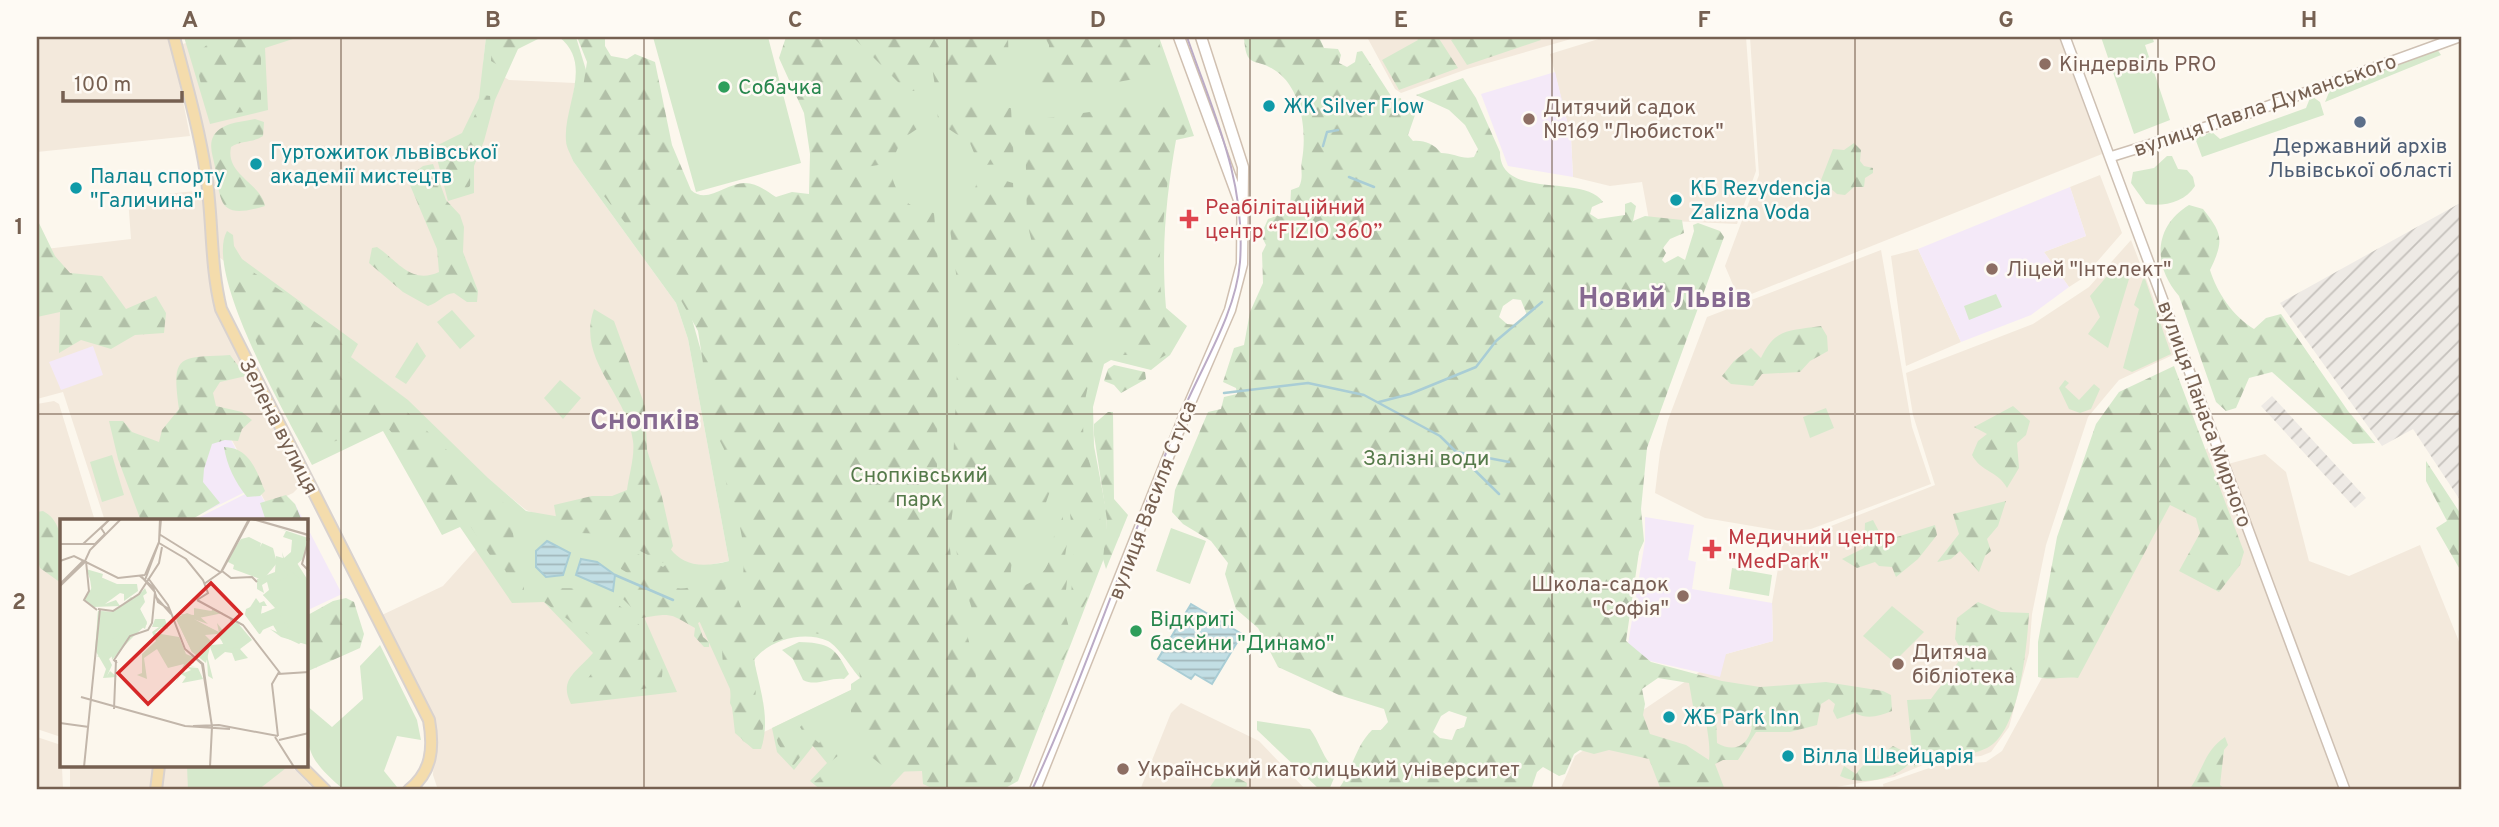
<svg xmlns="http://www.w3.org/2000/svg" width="2499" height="827" viewBox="0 0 2499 827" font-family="Overpass,sans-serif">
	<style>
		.residential { fill: #f3e9dc }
		.industrial { fill: url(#industrial-furrows) }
		.education { fill: #f4e9f8 }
		.green { fill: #d6e9cc }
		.forest { fill: url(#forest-firs); fill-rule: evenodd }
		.water { fill: url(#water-rules); stroke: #a9cdd5; stroke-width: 2 }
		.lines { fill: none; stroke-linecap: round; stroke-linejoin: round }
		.stream { stroke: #a9cdd5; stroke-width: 2.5 }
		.tertiary-casing { stroke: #cec0b3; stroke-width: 12 }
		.secondary-casing { stroke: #d0c0b1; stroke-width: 13 }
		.primary-casing { stroke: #d9d2ce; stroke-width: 14 }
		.tertiary { stroke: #fff; stroke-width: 9 }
		.secondary { stroke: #fff; stroke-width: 10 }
		.primary { stroke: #f4dcac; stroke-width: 10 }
		.tram { stroke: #bbabc6; stroke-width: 2 }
		.grid { fill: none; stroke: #766051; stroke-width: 2; stroke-opacity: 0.55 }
		.education-dot { fill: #8d6e63; stroke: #fefaf4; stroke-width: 2.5 }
		.leisure-dot { fill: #2e9e5b; stroke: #fefaf4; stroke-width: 2.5 }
		.culture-dot { fill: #0f9aa8; stroke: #fefaf4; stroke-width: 2.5 }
		.service-dot { fill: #5c6f8a; stroke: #fefaf4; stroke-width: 2.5 }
		.health-dot { fill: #e0444e; stroke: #fefaf4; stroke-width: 2.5 }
		.labels { text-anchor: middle; stroke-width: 5; stroke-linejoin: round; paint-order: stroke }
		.education-label { font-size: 21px; fill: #785e54; stroke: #fefaf4; text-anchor: start }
		.leisure-label { font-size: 21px; fill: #27864d; stroke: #fefaf4; text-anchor: start }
		.street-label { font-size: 21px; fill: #766051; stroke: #fefaf4 }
		.culture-label { font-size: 21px; fill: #0d838f; stroke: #fefaf4; text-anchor: start }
		.service-label { font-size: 21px; fill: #4e5e75; stroke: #fefaf4 }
		.health-label { font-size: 21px; fill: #be3a42; stroke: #fefaf4; text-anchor: start }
		.park-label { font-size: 21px; fill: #557a4a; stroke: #fefaf4 }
		.district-label { font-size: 28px; font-weight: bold; fill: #866991; stroke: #fefaf4 }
		.inset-road { fill: none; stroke: #c2b6aa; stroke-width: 2 }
		.view { fill: #d62828; fill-opacity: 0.15; stroke: #d62828; stroke-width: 3.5 }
		.inset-edge { fill: none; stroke: #766051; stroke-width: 3.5 }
		.neatline { fill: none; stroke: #766051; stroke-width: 2.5 }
		.grid-label { font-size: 23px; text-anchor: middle; font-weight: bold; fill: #766051 }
	</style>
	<defs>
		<pattern id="industrial-furrows" width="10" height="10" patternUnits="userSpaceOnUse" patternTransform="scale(1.75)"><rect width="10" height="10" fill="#eeeae5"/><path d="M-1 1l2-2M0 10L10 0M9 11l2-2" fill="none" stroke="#c5c1bc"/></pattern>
		<pattern id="forest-firs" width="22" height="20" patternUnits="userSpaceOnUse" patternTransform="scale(1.75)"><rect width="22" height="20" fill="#d6e9cc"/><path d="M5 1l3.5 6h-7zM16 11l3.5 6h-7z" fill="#b2c0a8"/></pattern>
		<pattern id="water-rules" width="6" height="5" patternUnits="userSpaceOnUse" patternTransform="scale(1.75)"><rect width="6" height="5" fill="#c2dee4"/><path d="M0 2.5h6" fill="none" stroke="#a2b7bb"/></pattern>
	</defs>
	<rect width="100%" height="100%" fill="#fcf7ed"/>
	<!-- residential -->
	<path class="residential" d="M37,37H170L190,136L37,152Z
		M207,37H486L483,64L509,80L575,83L566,141L573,161L676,303L688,339L729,561L699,567L659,563L526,510L487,478L406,399L215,254L179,45Z
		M1367,37H1578L1467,69L1401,93L1395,89Z
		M1605,37H1746L1756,171L1737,224L1649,220L1642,182L1610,186L1573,177L1571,137L1550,54Z
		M1750,37H2059L2102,154L1739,299L1725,266L1759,175Z
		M2100,175L2122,233L2083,278L2069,287L2044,252L2086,236L2070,187Z
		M205,190L212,300L221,324L303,483L293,493L267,505L220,418L169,521H105L63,392L37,399V250L131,239L128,198Z
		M2131,240L2175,354L2119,380L2088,417L2046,545L2032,614L2029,653L2009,727L1991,752L1981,756L1935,760L1894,777L1819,790H1560L1575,756L1726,654L1773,641L1772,603L1784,534H1807L1826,528L1935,485L1913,415L1906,373L2033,324L2089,287Z
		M1918,249L1961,342L1906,366L1891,256Z
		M1881,250L1912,427L1931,484L1811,529L1787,532L1705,518L1655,493L1660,452L1668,420L1707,317Z
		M54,401L59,404L95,521H61V737L37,729V404Z
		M2212,447L2341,790H1884L1883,784L1935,766L1986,762L2002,751L2158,465Z
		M2265,454L2286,472L2309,561L2349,576L2420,545L2462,649V790H2351L2228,464Z
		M477,548L736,605L764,732L866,683L952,790H438L433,775L435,728L424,696L382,615L443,586Z
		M1181,703L1259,741L1306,790H1140L1171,713Z
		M37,737L61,745L63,790H37Z
		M70,766H154L150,790H70Z
		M162,766H291L314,790H160Z"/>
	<!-- industrial -->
	<path class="industrial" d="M2462,202V503L2413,429L2382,446L2280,303Z
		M2272,396L2366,498L2355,508L2261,406Z"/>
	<!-- education -->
	<path class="education" d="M1555,72L1571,137L1573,177L1508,166L1481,94Z
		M2070,187L2086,236L2044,252L2069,287L2031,315L1961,342L1918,249Z
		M93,346L103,375L61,390L49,362Z
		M220,418L255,487L187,521Z
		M257,488L272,515L295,504L304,521H192Z
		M1645,517L1694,525L1688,560L1696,562L1692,589L1772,603L1773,641L1726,654L1720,677L1650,661L1628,644L1645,541Z
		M306,525L342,594L306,611Z"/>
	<!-- green -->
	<path class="green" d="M184,37H299L265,48L268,110L210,124Z
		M486,37H542L518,49L495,100L484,141L474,166V193L448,201L434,147L462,133L479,98Z
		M559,37H576L589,80L661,264L688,305L703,358L873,315L821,37H1159L1194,136L1176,140C1166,197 1161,250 1166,308L1187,326L1170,355L1151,370L1111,360L1104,364L1093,407L1094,446L1107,515L1106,553L1018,781L1002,790H936L923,784L922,771L915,760L887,790H821L810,781L827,763L813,746L794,770L777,752L772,728L863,684L860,678C851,668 839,647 828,641C803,630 769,640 754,660C760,690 771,719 761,749H753L735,733L730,689L692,605L640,608L677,692L571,704C558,679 578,671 593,653L544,602L512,603L460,527L442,535L383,431L312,465C290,422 203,273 227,231L233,235L234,246L242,259L358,344L351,357L408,400L488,478L526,511L578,520L647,506C668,548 675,575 729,561L688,339L676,303L573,161C571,155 566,147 566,141C563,106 594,64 559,37Z
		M653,37H768L801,163L696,192Z
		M2101,37H2152L2154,42L2145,45L2170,120L2134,134Z
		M2437,49L2441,55L2325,102L2330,90Z
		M2313,97L2320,102L2324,115L2202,157L2195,138L2212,132L2220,139L2306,108L2310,98Z
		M2167,156H2172L2178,169L2187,170L2193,177L2195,186C2185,202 2164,207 2146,204L2131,183L2133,172L2154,168Z
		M2114,268L2129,279L2108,348L2088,334L2100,317L2090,296Z
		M2144,276L2171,354L2132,372L2123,368L2139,309L2134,305Z
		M1996,294L2002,307L1969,320L1964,306Z
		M452,310L475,336L460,349L437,322Z
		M417,342L426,356L406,384L395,377Z
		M560,380L581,398L563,419L544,398Z
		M2065,380L2069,383L2065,387L2079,400L2094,384L2100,389L2091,409L2080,413L2069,409L2059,388Z
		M1826,408L1834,428L1810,438L1803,417Z
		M112,455L124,495L102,502L90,462Z
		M1171,528L1206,541L1190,584L1156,571Z
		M1732,568L1772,575L1769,596L1729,589Z
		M1892,606L1924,632L1894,662L1863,636Z
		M380,645L417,720L421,740L397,736L384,771L397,787L392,790H344C308,759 306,751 306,705L332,727L363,699L360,666Z
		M1257,721L1310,729C1321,744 1323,760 1337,771L1329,790H1320L1257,730Z
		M187,766H284L286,768L258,790H188Z"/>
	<!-- forest -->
	<path class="forest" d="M236,37L249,38L261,44V105L244,112L215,116L203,92L194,56L209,43Z
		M492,37L524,38L519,47L513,50L507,64L501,67L491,61Z
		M577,37H605V46L611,56L627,59L635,54L655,62L672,145L691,190C707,205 726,183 745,183C756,183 767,191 776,197L792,192L809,194L810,154L804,113L779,58L786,37H817L823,42L838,37L904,102L923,103L926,123L902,139L891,163L859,168L863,176L890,169C896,196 906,208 934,213L940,287L939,296L930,303L938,322L937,470L953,508L949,539L953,578L966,616L967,634L976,670L975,702L979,701C997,651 965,604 957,555C953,529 967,519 966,497C966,487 961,487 956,479C954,476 954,468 953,464L960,303L948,214C968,209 976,191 979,173L1013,183L1017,241L1021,254L1090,315L1101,334C1095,362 1083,395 1083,424C1083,446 1090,462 1095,482C1105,521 1102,581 1079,614L1070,611L1074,552L1070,513L1072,493L1068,488L1050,491L1044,508L1045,517C1024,533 1004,559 1013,587L1018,588C1055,576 1052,550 1056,516L1062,513L1067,543L1064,563L1068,571L1064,609L1072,639L1026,754L1009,785L999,790H948L926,782L922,771L890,772L863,750L867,734L861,733L851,713V684L860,678C860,668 853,661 847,653C824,620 791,636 760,647L756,643L743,587L744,548L736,506L727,487L722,463L724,449L713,427L698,331L668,277L596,186L583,165L575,138L587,62Z
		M853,37H905L903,40L924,61L926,85L915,91L906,90Z
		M935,37H1008L1009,71L982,88L935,86L929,48Z
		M1045,37H1157L1167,67L1157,75L1078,89L1036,88L1033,81L1028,80L1026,86H1020V76L1039,77L1049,69V45Z
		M1244,37H1319L1324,48L1338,49L1341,55L1339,63L1347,67L1355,62L1357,52L1362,51L1393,99L1401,98L1402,108L1412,109L1415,115L1408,135L1413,141C1424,140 1434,144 1441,153C1454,153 1462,160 1474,157L1478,149L1465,125L1449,110L1416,95L1463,78L1476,98L1500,152C1500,201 1584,173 1603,202L1592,207L1590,214L1598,219L1625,215V204L1631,202L1636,206L1633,221L1645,216L1682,220L1684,233L1670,239L1663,248L1666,253L1662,260L1665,263L1678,256L1685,260L1694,231L1693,225L1698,223L1720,231L1724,237L1647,448L1641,509L1644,541L1639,552L1626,641L1651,662L1722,681L1760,687L1826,682L1883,691L1891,695L1892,711C1879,716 1868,720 1855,713L1837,719L1833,711L1835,704L1829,699L1821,704L1817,725L1790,732H1756L1738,760H1723L1715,764L1725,790H1661L1649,759L1609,750L1594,754L1580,750L1574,754L1565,774L1559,776L1543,767L1537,772L1531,790H1338C1352,771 1355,747 1372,730H1381L1388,722L1384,709L1339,695L1278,667L1258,628L1236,609L1225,574L1228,563L1211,541L1183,524L1172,512L1175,490L1208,412L1221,409L1224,397L1237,394L1236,388L1223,382L1234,348L1244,345L1250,312L1263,283L1262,253L1266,245L1261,235L1268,219L1290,211L1291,190L1299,187C1304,177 1300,170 1302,160C1307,132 1302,89 1276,71C1255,56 1246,71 1244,37ZM1513,299L1521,300L1527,315L1516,325L1507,324L1499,317L1503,306ZM1658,678L1689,683L1693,706L1705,710C1706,728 1711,744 1709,760L1686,745L1650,734L1643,715L1645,704L1642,689ZM1449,711L1467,717L1464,727L1456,730L1452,740L1440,738L1433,732L1441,716ZM1725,712L1744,715L1752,727C1748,746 1734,753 1717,743L1716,714Z
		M1416,37H1438L1458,68L1399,90L1382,60L1418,40Z
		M1457,37H1539L1541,40L1467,65L1451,40Z
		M484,95L490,96C493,120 479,137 471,158C468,167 471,177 470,186L465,190C450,186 445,172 443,157L465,136Z
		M1176,100L1190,127L1184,135L1174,140L1171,149L1159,264L1162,309L1183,328L1171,352L1149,365L1134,355H1121L1114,350L1110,329L1092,303L1047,264L1033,247L1027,222L1025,121Z
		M937,104L1011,108L1014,164L979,165L970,143L938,122Z
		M255,119L264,122L263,136C253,143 241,140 231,147C225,175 261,183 265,206C219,220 221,204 215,167C213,156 208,145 214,135C223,122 242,122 255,119Z
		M1854,143L1861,150L1860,161L1864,166L1873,168V173L1865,178L1864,187H1854L1845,195L1837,194L1821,180L1833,149L1844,150Z
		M433,164L446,200L460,215L464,227L463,252L478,291L477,302H467L454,293C443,294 439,303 428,306L403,292L369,263L372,248L377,247C398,261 411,285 439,272L437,249L407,178L423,166Z
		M2189,205L2203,209C2223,234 2224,241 2210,270C2217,293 2233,316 2254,329L2266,318L2281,314L2348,411L2375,443L2353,444L2272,372L2249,378L2236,408L2226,411L2216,402L2179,296C2153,266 2153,227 2189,205Z
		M37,219L55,256L70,273L102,276L126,309L156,296L166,313L164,333L135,335L111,349L81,340L59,353L60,312L37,317Z
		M235,260L301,304L314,321L344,340L346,358L366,385L403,408L451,454L470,480L501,499L510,513L514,540L524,565V593H516L505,570L496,564L469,524H445L428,505L408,453L388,428L332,442L317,454L310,452L281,402L253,334L235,302L231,263Z
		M594,309L614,321L645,406L647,450L662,497L673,546L663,563L608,534L580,533L556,517L554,505L592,496H612L627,490C629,475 635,456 633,441C627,393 576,360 594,309Z
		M1821,326L1827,336L1828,351L1810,361L1800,372L1762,374L1753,386L1731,384L1722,376L1734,361L1751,348L1761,358C1776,327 1790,331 1821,326Z
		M230,355L246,376L220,382L213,393L216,406L242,412L252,420L242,429L238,441L225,440L212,444L204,469L203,482L220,503L189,521H141L118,459L109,421H123L132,432L159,442L162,430L179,409C171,353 179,358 230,355Z
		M1114,365L1145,372L1146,379L1121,393L1114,385L1104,381L1108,369Z
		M2174,366L2244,552L2240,565L2219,592L2179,571L2200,533L2196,518L2170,505L2078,678C2063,676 2052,681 2038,677V642L2057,537L2096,424L2119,392Z
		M2013,406L2030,421L2026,435L2017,443L2019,468L2007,488C1998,471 1981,472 1972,455L1978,441L1987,434L1974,427Z
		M1108,412H1113L1114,499L1128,515L1106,569L1103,559L1107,520L1094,435V424Z
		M224,447C250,448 256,470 265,491L260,496L247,497C235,482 227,466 224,447Z
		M2426,461L2462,516V573L2436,528L2447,521L2426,481Z
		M286,495L295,504L302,521H266L260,503Z
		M2006,501L1998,526L1987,539L1991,551L1985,556L1979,572L1960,551L1951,559L1937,562L1959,534L1953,514Z
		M43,511C68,524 61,559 61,583L40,568L37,557V512Z
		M1873,520L1884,541L1935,525L1937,535L1918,559L1896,577L1892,567L1879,566L1875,562L1857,568L1842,559L1864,548L1865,523Z
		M623,551H632L663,567L669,562L675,568L672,575L676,588C688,590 702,584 709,575L723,576L726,588L723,594L730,596L735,593C750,624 759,666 755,700C765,716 768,732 752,747L743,741L736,729L737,719L730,703L732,679L723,665L721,636L716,627L703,620L698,623L703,637L709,642V647H704L694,636L695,628C669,613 672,613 642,618L618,594L624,580L636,578L621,569L617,558Z
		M544,588C562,589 582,586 599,593C625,603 678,658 658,686L591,699L582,697L579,691L596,667L600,652L593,638L536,596Z
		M346,598L354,602L364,634L360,648L306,672V616L333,601Z
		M1978,602L2001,612L2029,613C2027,645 2020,732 1987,748C1964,759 1937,757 1914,767L1907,700L1931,699C1942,683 1955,670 1963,653L1955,639L1957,618Z
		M799,642C830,643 835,647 849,674L844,679C830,677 816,687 803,680L793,659L782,650Z
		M804,723L810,727V735L819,743L823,739L827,743L838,741L842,746L839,755L829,763L811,744L793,766L778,744L775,733L786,739L791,734L801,738L803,732L800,727Z
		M2225,737L2228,745L2224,750L2220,785L2226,790H2189C2203,771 2204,751 2225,737Z
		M1893,746L1909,754V764C1893,780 1862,786 1840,776L1844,766L1856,774C1866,759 1880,756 1893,746Z
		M831,768L832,776L847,780L856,790H824L814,782Z
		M1222,769L1247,783L1246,790H1208Z"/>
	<!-- water -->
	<path class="water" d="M547,541L570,553L563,575L546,577L536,567V551Z
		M581,559L597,562L615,575L613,591L576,575Z
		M1191,604L1242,634L1212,684L1195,674L1191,679L1158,659Z"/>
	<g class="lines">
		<!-- stream -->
		<path class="stream" d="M1323,146L1327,132L1338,130
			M1349,177L1374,187
			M1224,393L1308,383L1364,395L1440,436L1499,494
			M1379,402L1410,394L1476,367L1496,341L1542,302
			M1457,452L1509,462
			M615,575L673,600"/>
		<!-- tertiary casing -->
		<g class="tertiary-casing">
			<path id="tertiary" d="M2065,37L2345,790
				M2110,157L2238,117L2459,37"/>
		</g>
		<!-- secondary casing -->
		<g class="secondary-casing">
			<path id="secondary" d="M1179,37L1239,200
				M1035,790L1186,412L1230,310L1242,264L1243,167L1201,37"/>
		</g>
		<!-- primary casing -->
		<g class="primary-casing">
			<path id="primary" d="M174,37C186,83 199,128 206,174C213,220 210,265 221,309L429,720C434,748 432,772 409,790
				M301,766L325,790
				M156,790L159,766"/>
		</g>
		<!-- tertiary -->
		<use href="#tertiary" class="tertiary"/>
		<!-- secondary -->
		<use href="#secondary" class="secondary"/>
		<!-- primary -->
		<use href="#primary" class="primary"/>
		<!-- tram -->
		<path class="tram" d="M1032,790C1089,666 1131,536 1183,411C1203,364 1236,313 1240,262C1246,179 1213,113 1187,37"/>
	</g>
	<!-- grid -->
	<path class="grid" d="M341,37V790M644,37V790M947,37V790M1250,37V790M1552,37V790M1855,37V790M2158,37V790M37,414H2462"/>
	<!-- markers -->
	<g class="education-dot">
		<circle cx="2045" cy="64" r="7"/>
		<circle cx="1529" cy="119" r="7"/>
		<circle cx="1992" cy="269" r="7"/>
		<circle cx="1683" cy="596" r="7"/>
		<circle cx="1898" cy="664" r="7"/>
		<circle cx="1123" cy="769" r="7"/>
	</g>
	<g class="leisure-dot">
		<circle cx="724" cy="87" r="7"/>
		<circle cx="1136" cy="631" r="7"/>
	</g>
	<g class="culture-dot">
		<circle cx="1269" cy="106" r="7"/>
		<circle cx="256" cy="164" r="7"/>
		<circle cx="76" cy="188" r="7"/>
		<circle cx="1676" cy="200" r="7"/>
		<circle cx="1669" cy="717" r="7"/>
		<circle cx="1788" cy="756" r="7"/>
	</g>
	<circle class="service-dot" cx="2360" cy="122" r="7"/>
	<g class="health-dot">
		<path d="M1185.5 208.5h7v7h7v7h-7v7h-7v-7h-7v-7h7z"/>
		<path d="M1708.5 538.5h7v7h7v7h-7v7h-7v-7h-7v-7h7z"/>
	</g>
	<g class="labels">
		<!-- education labels -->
		<g class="education-label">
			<text x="2059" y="71">Кіндервіль PRO</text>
			<text x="1543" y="114">Дитячий садок<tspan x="1543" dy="24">№169 "Любисток"</tspan></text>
			<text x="2006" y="276">Ліцей "Інтелект"</text>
			<text x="1669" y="591" text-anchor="end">Школа-садок<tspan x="1669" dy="24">"Софія"</tspan></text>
			<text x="1912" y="659">Дитяча<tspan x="1912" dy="24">бібліотека</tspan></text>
			<text x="1137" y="776">Український католицький університет</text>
		</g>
		<!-- leisure labels -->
		<g class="leisure-label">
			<text x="738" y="94">Собачка</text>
			<text x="1150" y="626">Відкриті<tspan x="1150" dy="24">басейни "Динамо"</tspan></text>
		</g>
		<!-- street labels -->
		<g class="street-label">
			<text transform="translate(2265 105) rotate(-19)" y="7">вулиця Павла Думанського</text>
			<text transform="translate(2205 414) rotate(70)" y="7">вулиця Панаса Мирного</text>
			<text transform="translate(279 426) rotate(63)" y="7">Зелена вулиця</text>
			<text transform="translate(1152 500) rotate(-69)" y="7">вулиця Василя Стуса</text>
		</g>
		<!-- culture labels -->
		<g class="culture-label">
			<text x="1283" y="113">ЖК Silver Flow</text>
			<text x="270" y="159">Гуртожиток львівської<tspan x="270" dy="24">академії мистецтв</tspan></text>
			<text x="90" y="183">Палац спорту<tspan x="90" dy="24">"Галичина"</tspan></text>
			<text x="1690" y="195">КБ Rezydencja<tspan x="1690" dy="24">Zalizna Voda</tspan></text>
			<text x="1683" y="724">ЖБ Park Inn</text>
			<text x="1802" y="763">Вілла Швейцарія</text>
		</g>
		<!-- service labels -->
		<g class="service-label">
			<text x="2360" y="153">Державний архів<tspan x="2360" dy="24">Львівської області</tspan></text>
		</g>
		<!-- health labels -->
		<g class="health-label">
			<text x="1205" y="214">Реабілітаційний<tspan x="1205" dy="24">центр “FIZIO 360”</tspan></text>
			<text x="1728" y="544">Медичний центр<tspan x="1728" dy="24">"MedPark"</tspan></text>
		</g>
		<!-- park labels -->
		<g class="park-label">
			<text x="1426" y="465">Залізні води</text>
			<text x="919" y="482">Снопківський<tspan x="919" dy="24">парк</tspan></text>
		</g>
		<!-- district labels -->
		<g class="district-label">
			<text x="1665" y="307">Новий Львів</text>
			<text x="645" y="429">Снопків</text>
		</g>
	</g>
	<!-- overview -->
	<g transform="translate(60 519)">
		<rect width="248" height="248" fill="#fcf7ed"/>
		<path d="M215,8L248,19L245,38L234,48L248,63V126L221,118L210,110L217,113L213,106L204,109L201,114L200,115H199L185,96L196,79L202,87L201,95L215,89L203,76L209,71L207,63L202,66L204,74L197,70V60L215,53L216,37L223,39L222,33L224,39L231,33L232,21L223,18L226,12ZM29,53L57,65H77L78,72L64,82V75L60,74L45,85L56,81L60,87L34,88ZM82,73L85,83L80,90L87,105L49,140L52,146L47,157L50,152L57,158L43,159L46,150L35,131L38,92L51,93ZM134,89L163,94L134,100L159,114L157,104L164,113L172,107L169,98L177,103L192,121L180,130L188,139L175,142L172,134L165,133L155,141L150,128L146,144L132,133L116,99L127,94L134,97ZM145,109L160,115L163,125L151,126L138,115Z" fill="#d6e9cc" fill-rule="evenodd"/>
		<path d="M237,44L249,63L248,118L239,125L222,117L214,106L198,113L185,95L186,90L204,82L207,87H202L200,95L217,91L228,110L231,111L218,88L203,76L214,71L207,60L214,54L212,64L229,58L223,50L226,48L240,60L228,49ZM26,50L43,55L34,88L24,81L33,67ZM85,69L87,74L73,84L71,79V87L63,93L84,80L80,90L87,103L85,110L78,105L67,110V119L73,112L77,113L52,141L51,129L60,124L65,111L50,122L45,137L49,140L36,137L45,136L36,133L38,92L54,93L71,78L76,80ZM153,89L163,94L137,95L148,105L133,100L163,115L160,111L166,113L175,103L191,120L180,128L167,130L157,115L145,116L151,122L146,132L153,160L148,157L147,141L135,135L141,127L132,133L116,100L129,98L119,95L134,96V90L151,93ZM95,100H105L108,110L102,108L95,114L119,118L126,135L133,138L134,144L127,145L135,148L126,146L124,154L131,151L127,148L138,149L143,160L122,164L126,158L121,155L116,163L124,145L108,149L97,130L84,139L87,160L77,156L82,154V135L96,122L92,113L99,108H92Z" fill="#d6e9cc"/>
		<path d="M189,18L201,24L200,28L202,24L213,29L217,44L203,61L173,50L174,46L166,42L181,20Z" fill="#d6e9cc"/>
		<path class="inset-road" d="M190,0L162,52L171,59L192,58L197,63M192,0L248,16L247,22M193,0L249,16M99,15L160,53M249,19L242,45L249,52M99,24L126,40L143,61L148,74L137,81M0,25H35M0,25H35L45,15L41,9L50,0M23,25L50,0M0,42L14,37L58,59L85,56M0,42L14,37L58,59L85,56M25,42L30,31L61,0M26,42L29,72L24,81L37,91M85,56L99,23L101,0M80,57L93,68L98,83L110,91L125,130L143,145L152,208L150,248M88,59L108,86L125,130L142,145L152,207L150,248M85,61L99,23L100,0M0,65L24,41M144,65L161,53L189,0M0,67L26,42M95,77L111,95M137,81L183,106L220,154M38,90L53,92L79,75L99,44L102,28M57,144L54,141L70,117L88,111L92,104L95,73L81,57M218,155L249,153M21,178L125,207L170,210M54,190L56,141M0,204L29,208M133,207L159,206L218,217M218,217L212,165L219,153M215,218L234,248M219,221L249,214M24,248L40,90"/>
		<path class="view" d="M151,64L181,95L88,185L58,154Z"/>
		<rect width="248" height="248" class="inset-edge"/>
	</g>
	<!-- border -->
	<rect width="2499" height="827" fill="none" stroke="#fefaf4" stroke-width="77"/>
	<!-- scale -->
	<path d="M63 91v10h119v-10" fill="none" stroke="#766051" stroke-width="3.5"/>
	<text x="74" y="91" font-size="21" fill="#766051" stroke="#fefaf4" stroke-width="5" paint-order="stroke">100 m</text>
	<rect x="38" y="38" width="2422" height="750" class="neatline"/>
	<g class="grid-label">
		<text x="190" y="27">A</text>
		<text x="493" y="27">B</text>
		<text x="795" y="27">C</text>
		<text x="1098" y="27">D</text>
		<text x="1401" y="27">E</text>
		<text x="1704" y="27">F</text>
		<text x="2006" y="27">G</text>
		<text x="2309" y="27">H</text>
		<text x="19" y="234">1</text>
		<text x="19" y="609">2</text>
	</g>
</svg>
